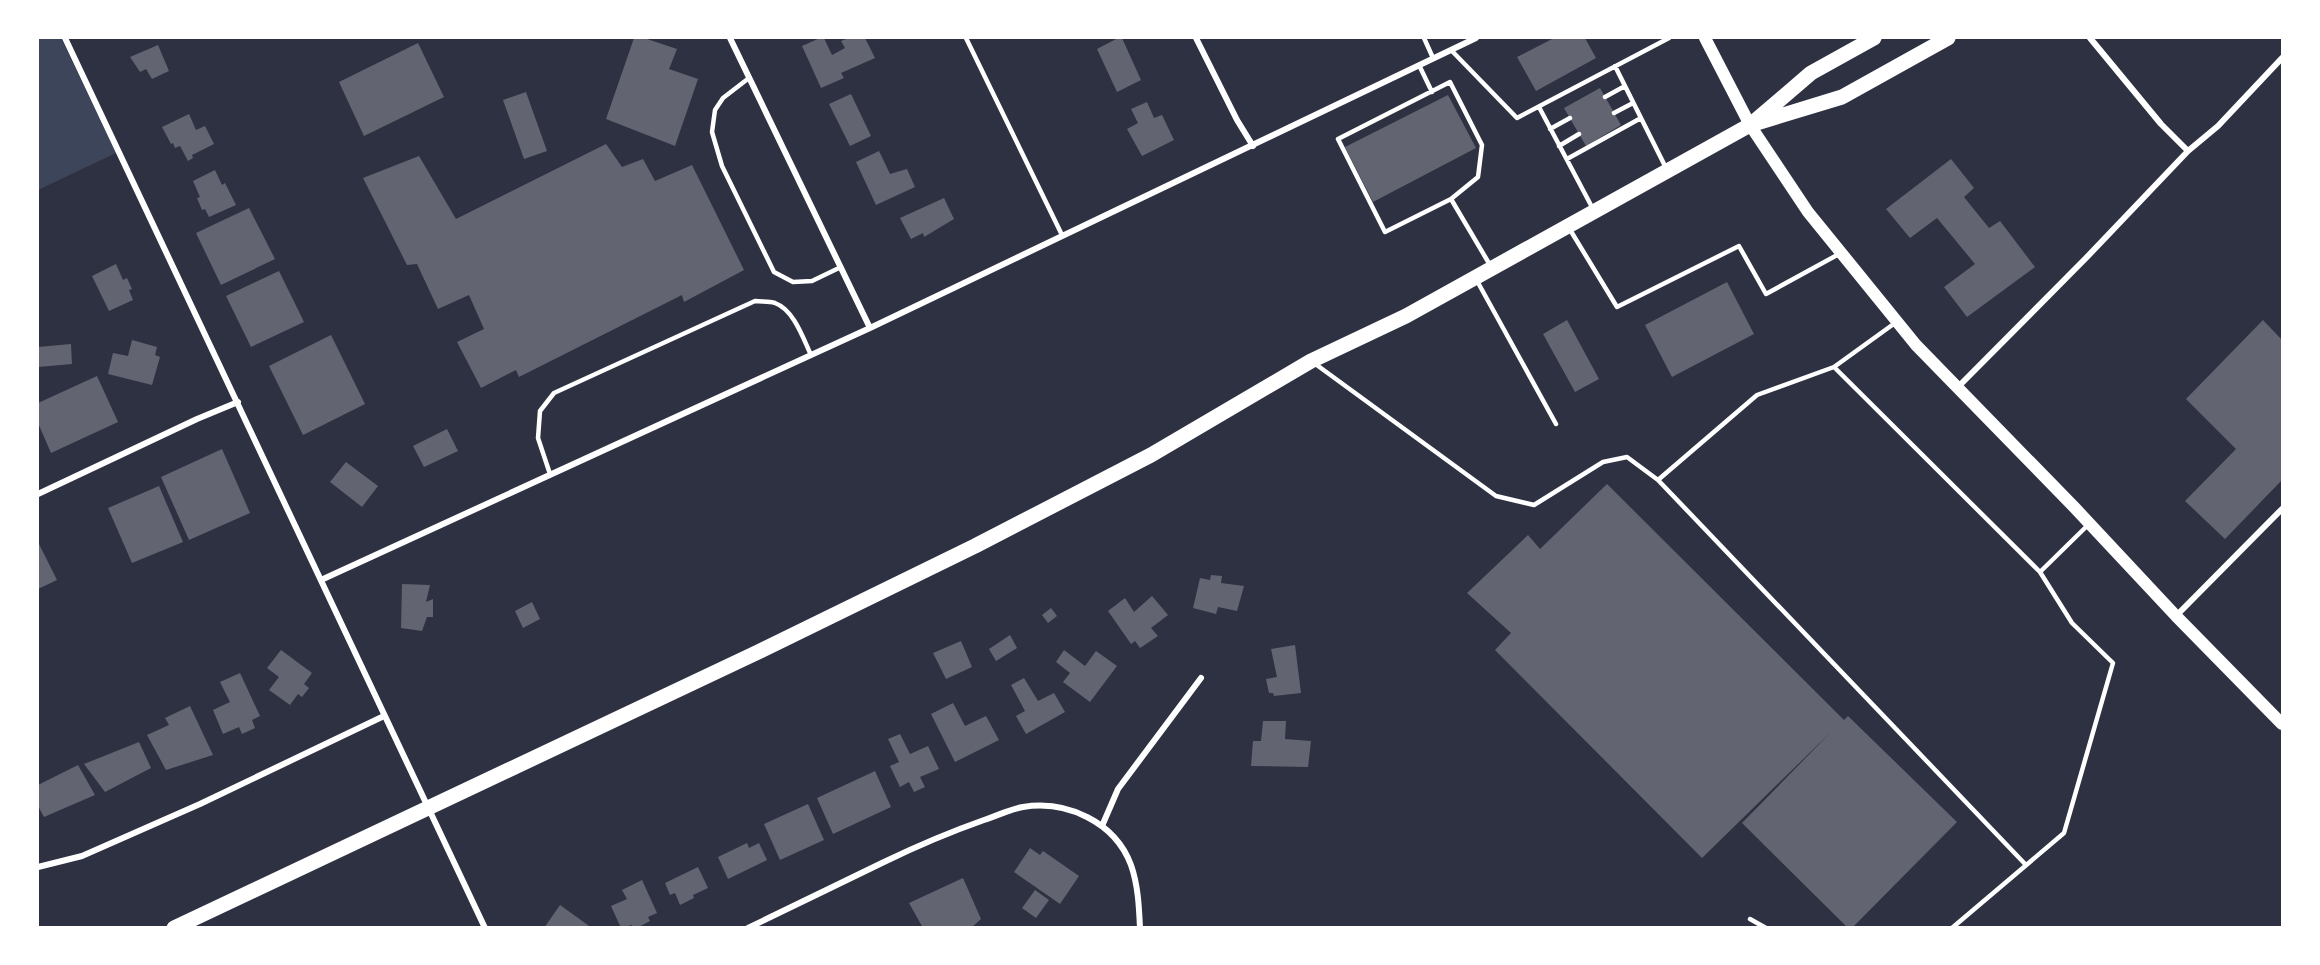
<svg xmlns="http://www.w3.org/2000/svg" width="2320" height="965" viewBox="0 0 2320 965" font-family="Helvetica,sans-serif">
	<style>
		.green { fill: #3c4559 }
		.building { fill: #626471 }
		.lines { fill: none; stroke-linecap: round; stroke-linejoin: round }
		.service { stroke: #fff; stroke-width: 4.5 }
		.minor { stroke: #fff; stroke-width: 6 }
		.secondary { stroke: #fff; stroke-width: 12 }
		.primary { stroke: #fff; stroke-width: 15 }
	</style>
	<rect width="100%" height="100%" fill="#2d3142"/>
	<!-- green -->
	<path class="green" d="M38,38H61L116,153L38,190Z"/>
	<!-- building -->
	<path class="building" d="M634,38H644L677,49L669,69L698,79L675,146L606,119Z
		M820,38H824L832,55L845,48L841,41L849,38H865L875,58L841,73L844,78L821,88L802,46Z
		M1118,38H1122L1141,80L1117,92L1097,49Z
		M1554,38H1585L1596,58L1536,91L1517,57Z
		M418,43L444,97L364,136L339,82Z
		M158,45L169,71L152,79L146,69L140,72L130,57Z
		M1600,88L1621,125L1586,146L1564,108Z
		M526,92L547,151L524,159L503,100Z
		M851,94L871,136L850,146L829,104Z
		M1448,95L1476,148L1373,202L1345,147Z
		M1147,102L1154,118L1162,115L1174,140L1142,156L1127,129L1138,123L1131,109Z
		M189,114L196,130L205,126L214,144L192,155L193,158L188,161L180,146L175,148L173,143L171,144L162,127Z
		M606,144L622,167L643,159L655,181L692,165L744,270L684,302L682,295L519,377L516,370L481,388L457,342L484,329L469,295L438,309L417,264L407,265L363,178L419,156L456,219Z
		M879,151L890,174L907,169L915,187L876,205L856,162Z
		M1951,159L1974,188L1964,197L1989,228L2000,221L2035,267L1967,317L1944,287L1975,264L1937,218L1910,238L1886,209Z
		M215,170L222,185L225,183L236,205L209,217L205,209L202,210L197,198L200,197L193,181Z
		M944,198L954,219L924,237L923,233L911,239L900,218Z
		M249,208L275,259L221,285L196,233Z
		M116,264L123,280L127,278L132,289L129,290L133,300L109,311L92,276Z
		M279,271L304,322L251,347L226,296Z
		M1727,282L1754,334L1672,377L1645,325Z
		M1567,320L1599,379L1575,392L1543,334Z
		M2263,320L2282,340V480L2225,539L2185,501L2236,449L2186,399Z
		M331,335L365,404L303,435L269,366Z
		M132,340L157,347L155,355L160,357L152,385L108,374L113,353L128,356Z
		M71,344L72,364L38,367V347Z
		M97,376L118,422L51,453L38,423V403Z
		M447,429L458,451L424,467L413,446Z
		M222,449L250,513L189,540L161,477Z
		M346,462L378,486L362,507L330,482Z
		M1607,484L1844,720L1848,716L1957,822L1852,928H1848L1742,823L1831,732L1702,858L1495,650L1511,633L1467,593L1528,535L1540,549Z
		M159,486L183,542L132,563L108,508Z
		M38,542L57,580L38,589Z
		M1211,575L1222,576L1221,583L1244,586L1237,611L1218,607L1216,614L1193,608L1200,578L1210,580Z
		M402,584L430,585L426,602L433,599V617H427L422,631L401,628Z
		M1152,596L1168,615L1151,628L1158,636L1140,648L1135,641L1131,644L1108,611L1125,598L1134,612Z
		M532,602L540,619L523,628L515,611Z
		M1051,608L1057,616L1048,623L1042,615Z
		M1010,635L1017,648L996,661L989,649Z
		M961,641L972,667L946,679L933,653Z
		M1295,645L1301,693L1274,696L1273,693H1269L1266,679L1277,677L1271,649Z
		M281,650L312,673L304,684L309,688L302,697L298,694L290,705L269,690L279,677L267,668Z
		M1064,650L1085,666L1096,651L1117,666L1090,702L1063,682L1070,673L1056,662Z
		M240,673L260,716L252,720L255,728L242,734L239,727L223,734L213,710L230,702L220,682Z
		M1024,678L1038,701L1054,693L1065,712L1026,734L1016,716L1025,711L1011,685Z
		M953,703L965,726L986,716L999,740L955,762L931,714Z
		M190,706L213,755L166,770L147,735L169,725L165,718Z
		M1263,721H1286L1285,739L1311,741L1308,767L1251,766L1253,741H1261Z
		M900,734L910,754L928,746L939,769L920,777L925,787L914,792L909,782L900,787L890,766L899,762L888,739Z
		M139,742L151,768L105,792L84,764Z
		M78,765L95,795L44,817L38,806V785Z
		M875,771L891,807L833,834L817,798Z
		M808,804L824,840L780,860L764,824Z
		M747,843L749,848L759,843L767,860L728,879L718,857Z
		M1030,848L1040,855L1043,851L1079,876L1060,904L1014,872Z
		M698,867L708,888L693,895L694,898L680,905L675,893L670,895L665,883Z
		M963,878L981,919L971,928H923L909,903Z
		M642,880L657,913L648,917L650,921L637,928H633L632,925L621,928L611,906L627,899L622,890Z
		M1035,890L1049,900L1036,918L1022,908Z
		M560,905L592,928H544Z"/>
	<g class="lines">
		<!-- service -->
		<path class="service" d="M966,38L1062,235
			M1424,38L1433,58
			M1451,50L1517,118L1669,38
			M1419,65L1432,92
			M1615,66L1666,168
			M749,78L723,98L715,110L712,132L722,166L774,272L793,282L812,281L841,267
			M1605,97L1625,86
			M1539,107L1593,209
			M1614,113L1633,103
			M1550,129L1570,118
			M1559,146L1579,134
			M1567,159L1641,118
			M1451,199L1385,232L1338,139L1450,82L1482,145L1478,177L1451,199L1490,265
			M1569,228L1617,307L1739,246L1766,294L1839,254
			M1476,279L1556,424
			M1314,363L1496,496L1534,505L1603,462L1627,457L1658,480L1757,395L1834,367L1895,323
			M1834,367L2040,572L2072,623L2113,663L2064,833L1952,928
			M550,474L538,438L540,411L554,393L755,301C761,302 769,301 775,303C794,310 803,338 811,355
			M1658,480L2026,865
			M2040,572L2089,524
			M1750,919L1766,928"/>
		<!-- minor -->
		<path class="minor" d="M65,38L485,928
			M730,38L870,328
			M1196,38L1237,120L1253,146
			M2090,38L2161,124L2188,151
			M1957,388L2086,258L2188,151L2218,126L2282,58
			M38,494L197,419L238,402
			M321,580L870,328L1476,38
			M2176,616L2282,509
			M1102,826L1118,789L1201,678
			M38,867L82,856L200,804L384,716
			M748,928C793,906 839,884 884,862C917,846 950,832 984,820C997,816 1010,809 1023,807C1067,800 1115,822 1131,865C1138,885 1139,906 1140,928"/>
		<!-- secondary -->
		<path class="secondary" d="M1705,38L1750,125L1808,212L1916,345L2075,508L2176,616L2282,724"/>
		<!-- primary -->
		<path class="primary" d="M1755,121L1811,73L1874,38
			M174,928L756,653L975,546L1151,455L1311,361L1406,316L1750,125L1842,97L1948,38"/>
	</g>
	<!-- border -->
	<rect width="2320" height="965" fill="none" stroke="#ffffff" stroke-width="78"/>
</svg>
